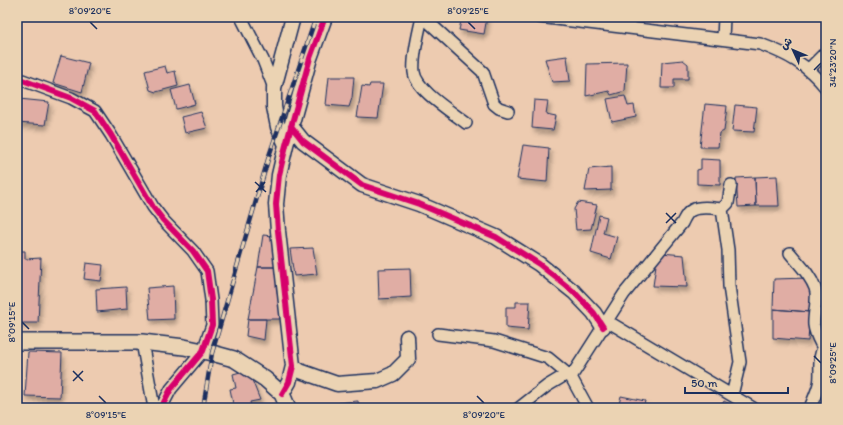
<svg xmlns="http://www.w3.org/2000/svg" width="843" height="425" viewBox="0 0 843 425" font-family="Itim,'Playpen Sans Arabic',sans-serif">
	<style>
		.building { fill: #e0ada4; stroke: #1b2f5e; filter: url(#shadow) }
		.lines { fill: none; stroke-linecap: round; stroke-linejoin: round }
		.minor-casing { stroke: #1b2f5e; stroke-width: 14 }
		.tertiary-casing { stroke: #1b2f5e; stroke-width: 17 }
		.secondary-casing { stroke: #1b2f5e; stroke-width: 18 }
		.minor { stroke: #ebd3b3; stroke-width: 11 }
		.tertiary { stroke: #ebd3b3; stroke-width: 14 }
		.secondary { stroke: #ebd3b3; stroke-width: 15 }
		.rail-casing { stroke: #1b2f5e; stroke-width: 4.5 }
		.rail { stroke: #ebd3b3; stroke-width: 3; stroke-dasharray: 9; stroke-linecap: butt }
		.cycleway-casing { stroke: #ebd3b3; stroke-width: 8 }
		.cycleway { stroke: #d6006c; stroke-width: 6 }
		.ticks { fill: none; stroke: #1b2f5e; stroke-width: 1.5 }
		.neatline { fill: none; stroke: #1b2f5e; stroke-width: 1.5 }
		.ticks-label { font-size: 10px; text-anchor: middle; fill: #1b2f5e }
	</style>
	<defs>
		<filter id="shadow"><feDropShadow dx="2.5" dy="4.5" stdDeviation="2" flood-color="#0004"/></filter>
	</defs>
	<rect width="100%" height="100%" fill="#edcbb0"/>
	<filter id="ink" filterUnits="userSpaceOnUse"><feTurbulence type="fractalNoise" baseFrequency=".025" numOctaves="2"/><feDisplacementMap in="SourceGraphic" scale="8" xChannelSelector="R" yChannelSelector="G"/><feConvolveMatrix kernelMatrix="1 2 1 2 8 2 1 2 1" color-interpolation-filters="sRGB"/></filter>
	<g filter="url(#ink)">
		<!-- building -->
		<path class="building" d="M462,17H487L484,34L459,30Z
			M61,56L89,63L82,92L53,83Z
			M567,56L570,81L552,82L545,59Z
			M683,60L688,64V79H674V88H661L662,62Z
			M627,63L625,91L611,95L609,91L586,96L587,64Z
			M165,66L167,73L175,71L178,86L156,92L150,90L145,71Z
			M329,77H354L352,98L349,107L326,105Z
			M370,84H383L378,118L357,117L362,86L369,87Z
			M190,85L195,104L176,109L171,90Z
			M625,96L628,106L634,105L636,117L612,122L607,99Z
			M19,99L49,102L45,125L17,123Z
			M534,100L548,101L546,114L556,116L553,130L532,128Z
			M705,104L727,106L724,131L720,133L718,147H700Z
			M735,105L757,107L754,132L732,131Z
			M201,112L207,128L185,133L181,117Z
			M523,145L549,148L547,182L517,179Z
			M701,159L720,160V185L697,184V170L701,169Z
			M611,167V190L585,191L589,169Z
			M777,176L779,206H756L755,177Z
			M755,177L756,206L738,207L736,178Z
			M578,202L597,205L591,229L576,230L574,209Z
			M599,215L607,217L603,233L617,237L611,259L591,253Z
			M263,235L273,236L279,267H258Z
			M313,248L317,274L294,276L290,249Z
			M17,251H25V259L41,258L38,323H17Z
			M661,253L684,255L687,287L653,286L657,258Z
			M86,263L103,265L101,281L84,279Z
			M258,267H279L280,319H248Z
			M410,268L411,297L379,299L378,269Z
			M808,278L811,283L810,312L773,309L774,279Z
			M173,286L174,319L150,320L147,288Z
			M126,287L127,309L97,312L96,289Z
			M516,302H530L528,330L506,328V307H516Z
			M773,309L810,312L808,341L773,338Z
			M248,319H266L264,340L246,336Z
			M28,352L62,353L60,397L25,396Z
			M248,370L260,400L250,402L251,407L234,408L230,389L236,388L233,374Z
			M621,396L645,401L643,408H618Z
			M358,401L359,408H339V403Z
			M724,401L737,408H720Z"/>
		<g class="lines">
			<!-- minor casing -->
			<g class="minor-casing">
				<path id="minor" d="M241,17L263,60L274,88
					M422,17C419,32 412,57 414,72C416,90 452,112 466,123
					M423,17L483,72L494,104L499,108L508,111
					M539,17L760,44C787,54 807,64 826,88
					M723,39L724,17
					M809,69L826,52
					M17,78L71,98L95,111L111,135L153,207L163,220L193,251L207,271L211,300L212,325L203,351L171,389L161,408
					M722,209L728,250L729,286L740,362L732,395
					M790,253C799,264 810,274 815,288C819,299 813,313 814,325C815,334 819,340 823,348
					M607,321L753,408
					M438,334L494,341L548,358L571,377L588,408
					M142,342L154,408
					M571,377L624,294L682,223C684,219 687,212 692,210C700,206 713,208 722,209L728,203L731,185
					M519,408L547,386L567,374
					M810,408C813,400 817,392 819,384C822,373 816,354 826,345"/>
			</g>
			<!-- tertiary casing -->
			<g class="tertiary-casing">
				<path id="tertiary" d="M291,126L303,141L362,185L419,204L496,237L539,264L574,292L594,313L603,327
					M286,145L278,127L274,107V88L293,17
					M293,366L300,371L337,384L377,381L393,374L408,359L407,337
					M282,394L289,382L293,366L278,231L276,204L279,175L286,145L310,58L325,17"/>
			</g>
			<!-- secondary casing -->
			<g class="secondary-casing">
				<path id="secondary" d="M17,342H142L184,347L212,353L234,359L265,379L282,394L288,408"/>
			</g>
			<!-- minor -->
			<use href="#minor" class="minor"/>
			<!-- tertiary -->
			<use href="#tertiary" class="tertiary"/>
			<!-- secondary -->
			<use href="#secondary" class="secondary"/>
			<!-- rail casing -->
			<g class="rail-casing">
				<path id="rail" d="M203,408L212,353L269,156L316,17"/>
			</g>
			<!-- rail -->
			<use href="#rail" class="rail"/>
			<!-- cycleway casing -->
			<g class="cycleway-casing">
				<path id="cycleway" d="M17,78L71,98L95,111L111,135L153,207L163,220L193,251L207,271L211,300L212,325L203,351L171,389L161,408
					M291,126L303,141L362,185L419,204L496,237L539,264L574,292L594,313L603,327
					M282,394L289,382L293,366L278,231L276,204L279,175L286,145L310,58L325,17"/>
			</g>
			<!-- cycleway -->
			<use href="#cycleway" class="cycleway"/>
		</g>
	</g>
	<!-- ticks -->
	<path class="ticks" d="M90,22L97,29M468,22L475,29M814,70L821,63M255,182L266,192M256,192L265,182M666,213L676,223M666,223L676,213M22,322L29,329M814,356L821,363M73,371L83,381M73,381L83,371M99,396L106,403M477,396L484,403"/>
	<!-- margin -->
	<rect width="843" height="425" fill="none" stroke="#ebd3b3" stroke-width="44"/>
	<!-- north arrow -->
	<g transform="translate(793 50) rotate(314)" stroke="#ebd3b3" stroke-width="3" paint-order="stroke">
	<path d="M0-3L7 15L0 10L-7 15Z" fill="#1b2f5e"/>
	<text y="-6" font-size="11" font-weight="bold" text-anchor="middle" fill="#1b2f5e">ش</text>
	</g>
	<!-- scale -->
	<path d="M685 387v6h103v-6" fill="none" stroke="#1b2f5e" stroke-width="2"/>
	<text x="691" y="387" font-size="12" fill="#1b2f5e" stroke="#ebd3b3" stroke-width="3" paint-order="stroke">50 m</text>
	<rect x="22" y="22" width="799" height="381" class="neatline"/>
	<g class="ticks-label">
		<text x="90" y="14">8°09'20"E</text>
		<text x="468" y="14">8°09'25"E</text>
		<text transform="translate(832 63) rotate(-90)" y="4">34°23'20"N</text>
		<text transform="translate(11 322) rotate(-90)" y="4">8°09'15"E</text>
		<text transform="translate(832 363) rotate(-90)" y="4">8°09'25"E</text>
		<text x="106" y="418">8°09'15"E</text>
		<text x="484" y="418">8°09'20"E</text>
	</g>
</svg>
